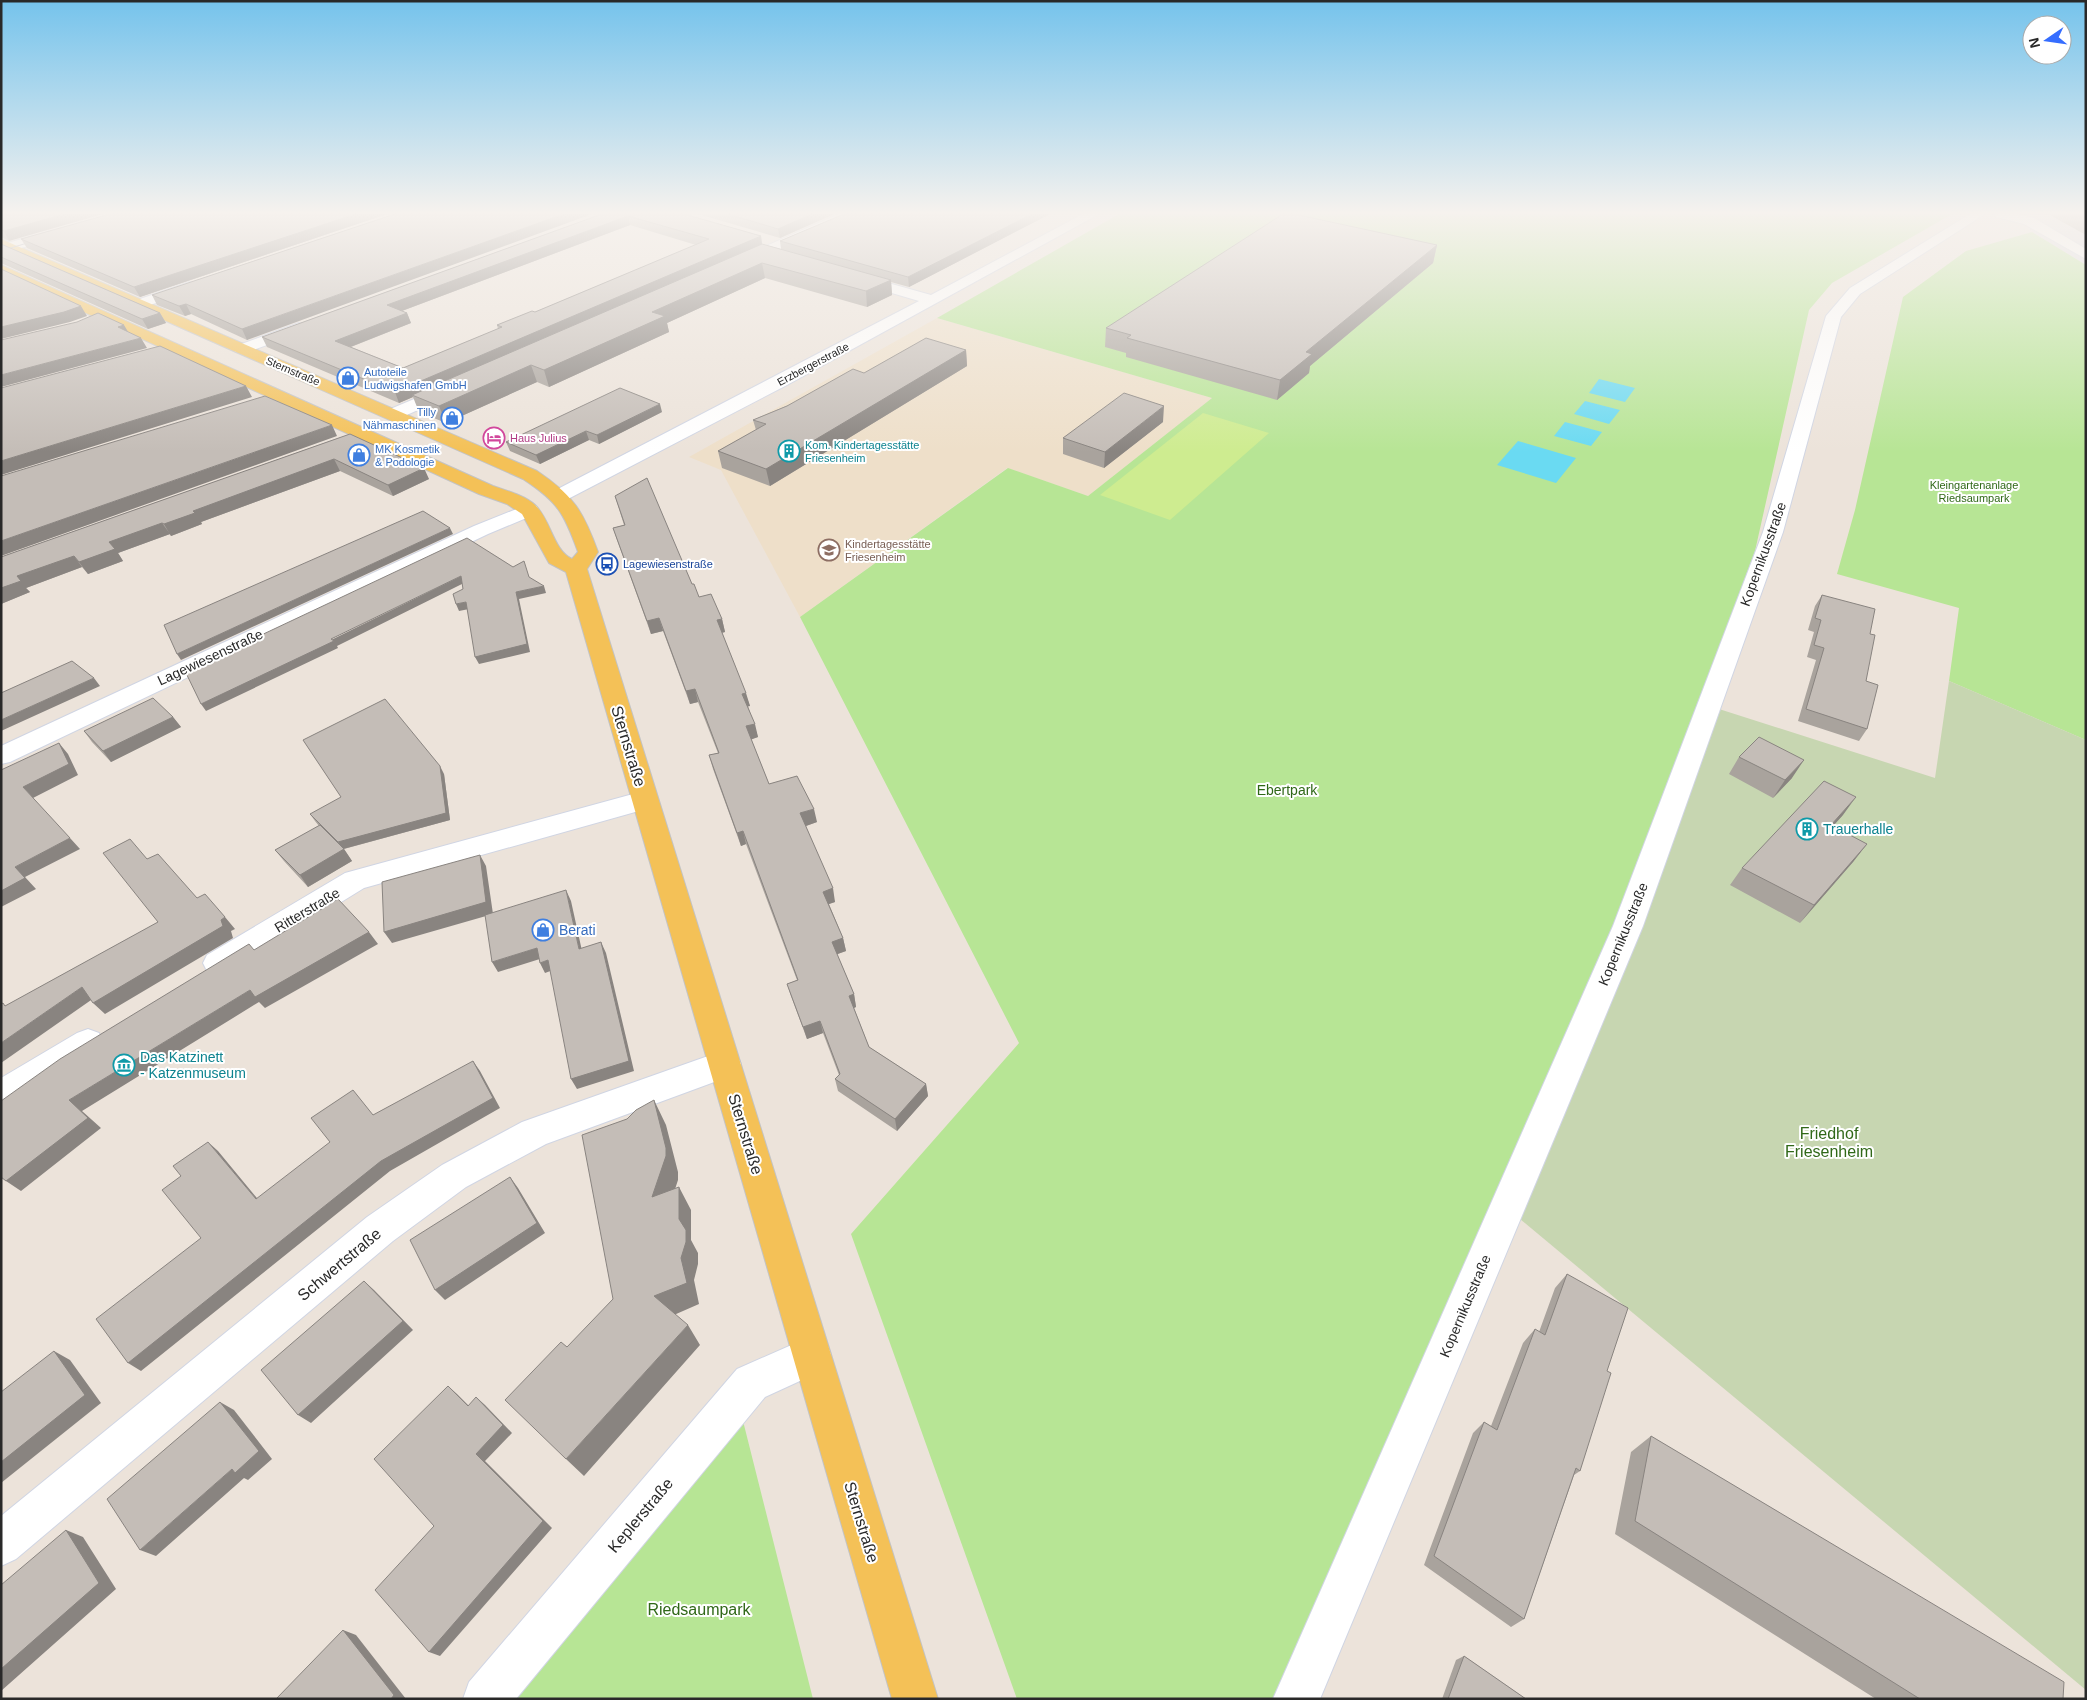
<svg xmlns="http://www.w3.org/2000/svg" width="2087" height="1700" viewBox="0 0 2087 1700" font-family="Arial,sans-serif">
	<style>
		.industrial { fill: #dddbe4 }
		.education { fill: #eedfc9 }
		.green { fill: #b7e595 }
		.cemetery { fill: #c7d6b1 }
		.pitch { fill: #ceec90 }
		.water { fill: #6adaf2 }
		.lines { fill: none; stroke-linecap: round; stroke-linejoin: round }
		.minor-casing { stroke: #d0d5e3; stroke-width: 2 }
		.major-casing { stroke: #c3c3c3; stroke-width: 2 }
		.minor { fill: #fff; fill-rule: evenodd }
		.major { fill: #f4c157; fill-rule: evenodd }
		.tram { stroke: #9da3b4; stroke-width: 1 }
		.wall { fill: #a9a39d; fill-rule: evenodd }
		.shaded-wall { fill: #898480 }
		.building { fill: #c4bdb7; stroke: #898480; fill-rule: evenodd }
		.labels { text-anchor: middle; stroke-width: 4; stroke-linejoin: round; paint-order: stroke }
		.far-street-label { font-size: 11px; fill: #292929; stroke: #fff }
		.far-shop-label { font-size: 11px; fill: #366cbe; stroke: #fff; text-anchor: start }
		.far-hotel-label { font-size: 11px; fill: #b23c85; stroke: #fff; text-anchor: start }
		.far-culture-label { font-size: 11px; fill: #0d838f; stroke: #fff; text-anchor: start }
		.far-park-label { font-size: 11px; fill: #306818; stroke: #fff }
		.far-education-label { font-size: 11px; fill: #785e54; stroke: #fff; text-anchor: start }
		.far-transit-label { font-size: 11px; fill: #164399; stroke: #fff; text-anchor: start }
		.street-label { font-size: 14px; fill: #292929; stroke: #fff }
		.park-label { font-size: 14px; fill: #306818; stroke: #fff }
		.culture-label { font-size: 14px; fill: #0d838f; stroke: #fff; text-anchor: start }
		.shop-label { font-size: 14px; fill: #366cbe; stroke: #fff; text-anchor: start }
		.near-street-label { font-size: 16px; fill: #292929; stroke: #fff }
		.near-park-label { font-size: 16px; fill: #306818; stroke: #fff }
	</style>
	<rect width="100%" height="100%" fill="#ece3da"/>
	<!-- industrial -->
	<path class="industrial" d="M2015,214H2086V265L2032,232Z"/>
	<!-- education -->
	<path class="education" d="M937,318L1212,398L1088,496L1007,468L800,617L721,470L689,457Z"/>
	<!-- green -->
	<path class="green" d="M1119,214H1952L1832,283L1809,310L1755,551L1618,919L1276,1699H1017L851,1234L1019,1043L800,617L1008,468L1088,496L1212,398L937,318Z
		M2032,232L2086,265V740L1949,681L1959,608L1837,574L1855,510L1903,297L1966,251Z
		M742,1417L813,1699H509Z"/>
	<!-- cemetery -->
	<path class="cemetery" d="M1949,681L2086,740V1690L1520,1219L1719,709L1935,778Z"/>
	<!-- pitch -->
	<path class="pitch" d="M1203,413L1269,433L1170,520L1100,495Z"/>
	<!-- water -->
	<path class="water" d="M1599,379L1635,388L1625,402L1589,393Z
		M1585,401L1620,410L1609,424L1574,414Z
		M1565,422L1602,432L1591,446L1554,436Z
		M1518,441L1576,458L1556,483L1497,465Z"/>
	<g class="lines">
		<!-- minor casing -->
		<g class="minor-casing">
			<path id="minor" d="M111,214H132L131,217L14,250H4L2,247L4,244Z
				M839,214H856L855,217L744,266H734L732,263L734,260Z
				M1083,214H1099L785,386L566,500L559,502L552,500L549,496L552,492L919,301L851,281L849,278L851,275L856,274L931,295Z
				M1970,214H1985L1860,294L1841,317L1783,532L1643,926L1320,1699H1273L1613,926L1763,532L1826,316L1850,288Z
				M1995,214H2018L2034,218L2086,249V259L2024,224L1996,217Z
				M190,282L195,283L197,286L195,289L139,309L134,307L131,304L134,301Z
				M299,323L305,325L307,328L305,331L248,352H236L234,349L236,346Z
				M450,384L456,385L459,389L456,393L400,418L394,419L388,418L385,414L388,410Z
				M529,504L536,506L539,510L536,514L488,534L10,762L1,764V746L474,526Z
				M644,791L653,793L657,800L653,807L364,888L229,971L218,975L207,971L203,963L207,955L345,873Z
				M88,1029L99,1033L104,1043L99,1053L13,1105L1,1109V1078L77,1033Z
				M725,1050L736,1054L741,1064L736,1074L546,1144L466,1187L393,1241L16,1559L1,1566V1516L367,1217L442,1165L522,1122Z
				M812,1336L826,1341L831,1355L826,1369L765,1397L516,1699H463L469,1682L737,1369Z"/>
		</g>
		<!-- major casing -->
		<g class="major-casing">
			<path id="major" d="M1,239L537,471C574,496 583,511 598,552L587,569L938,1699H892L566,572L549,563L522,514L507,504L479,494L1,274V265L493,486C507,491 524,495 535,505C551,520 553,550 572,559L578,552C564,513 558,502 523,479L1,248Z"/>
		</g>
		<!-- minor -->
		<use href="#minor" class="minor"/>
		<!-- major -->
		<use href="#major" class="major"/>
		<!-- tram -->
		<path class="tram" d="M1,251L37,240"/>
	</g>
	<!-- wall -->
	<path class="wall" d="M1,214L9,241L1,237Z
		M110,214H387L140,297L27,248L21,239Z
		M395,214L247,340L191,314L185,316L157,305L152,295Z
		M602,214H684L761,236L762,244L781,249L780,241L844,214H1050L909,287L891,282L892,295L867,307L765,278L667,323L669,332L549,387L537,382L446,423L419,412L413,397L399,403L267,347L262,337ZM630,225L696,245L535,312L497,325L498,329L403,368L351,347L411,323L407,313L402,311Z
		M698,214H834L780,238Z
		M2048,214H2086V235Z
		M1,244L160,313L166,323L148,329L1,263Z
		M1437,245L1433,263L1310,366L1309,373L1277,400L1126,357V353L1105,347L1106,328Z
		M966,350L967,366L770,486L722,468L718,451L756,430L753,420L864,373Z
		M662,412L599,444L589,440L540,464L510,451L506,442Z
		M1163,422L1104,468L1063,454V438Z
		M350,434L429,479L393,496L340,471L201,522L202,524L171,536L170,534L118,553L123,561L88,574L82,567L26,588L30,592L1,604V557Z
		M615,496L692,584L699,597L722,619L725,632L722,633L750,706H748L758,737L751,739L769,784L817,822L806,826L835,902L829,904L843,938L846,951L837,954L854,994L856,1007L854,1008L869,1047L926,1084L928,1096L897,1131L838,1091L835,1079L839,1075L823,1033L807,1039L791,996L787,984L797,980L746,844L741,846L713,769L709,755L718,753L698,702L690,704L663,631L651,634L617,540L613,528L624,525Z
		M1822,595L1870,634L1866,681L1867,729L1859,741L1798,721L1816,660L1807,657L1814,632L1808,630L1815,606Z
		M173,717L181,727L111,762L92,742L84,731Z
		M1739,757L1792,778L1773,798L1729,774Z
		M444,774L450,820L344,849L352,861L308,887L284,861L275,850L319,826L315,821L310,814Z
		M1843,815L1832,826L1867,844L1853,862L1800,923L1730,885L1742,868Z
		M1567,1274L1607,1371L1580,1471L1574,1475L1524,1619L1511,1627L1424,1565L1473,1433L1484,1422L1491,1426L1523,1343L1535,1329L1539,1332L1555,1288Z
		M1651,1436L2063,1699H1876L1615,1534L1631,1452Z
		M1464,1656L1526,1699H1442L1456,1660Z"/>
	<!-- shaded-wall -->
	<path class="shaded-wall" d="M65,214H103L9,241L4,231Z
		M356,214H387L140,297L134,287Z
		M564,214H592L247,340L242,329Z
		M812,214H834L780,238L778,229Z
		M1032,214H1050L909,287L908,277Z
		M628,216L630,225L391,315L387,305Z
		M761,236L762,245L412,395L413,397L399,403L395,392Z
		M1437,245L1433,263L1310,366L1309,373L1277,400L1280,380L1306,352Z
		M762,263L765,278L667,323L669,332L549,387L544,370L652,312Z
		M891,280L892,295L867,307L866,291Z
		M186,304L191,314L185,316L179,306Z
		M81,306L87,316L70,322L1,339V327Z
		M160,313L166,323L148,329L142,319Z
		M407,313L411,323L340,351L335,341Z
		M124,325L130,335L118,327Z
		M141,338L147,348L1,387V375Z
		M966,350L967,366L770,486L766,469Z
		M531,365L537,382L446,423L439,406Z
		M246,386L252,397L1,475V461Z
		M660,404L662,412L599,444L597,435Z
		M1164,406L1163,422L1104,468L1105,452Z
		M332,425L337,436L1,556V541Z
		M586,431L589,440L540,464L536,455Z
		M334,459L340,471L201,522L202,524L171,536L164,524L193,511Z
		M424,468L429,479L393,496L388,485Z
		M162,523L170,534L118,553L123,561L88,574L79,562L109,542Z
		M450,528L453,534L181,660L177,654Z
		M74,556L82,567L26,588L30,592L1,604V588L17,576Z
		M461,576L464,583L337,646L338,648L206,711L201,704Z
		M544,586L546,593L519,599L530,652L479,664L475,657L516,592Z
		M466,602L469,609L459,611L456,604Z
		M659,618L663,631L651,634L647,621Z
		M722,619L725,632L720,633L717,620Z
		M94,678L100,686L1,731V720Z
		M695,689L698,702L690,704L686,691Z
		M746,693L750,706L746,707L742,694Z
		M173,717L181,727L111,762L103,751Z
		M755,724L758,737L750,740L746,726Z
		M59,743L68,754L78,775L33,798L23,787Z
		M1804,760L1792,778L1773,798L1785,780Z
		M440,766L444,774L450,820L343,849L338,842Z
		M1856,797L1843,815L1818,843L1831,825Z
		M814,809L817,822L803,827L800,813Z
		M743,831L746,844L741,846L737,833Z
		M70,838L80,849L25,877L36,889L1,907V891L15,867Z
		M1867,844L1853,862L1800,923L1814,905Z
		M344,849L352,861L308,887L300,875Z
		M480,855L486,866L493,914L392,943L384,932Z
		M833,888L835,902L826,905L823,892Z
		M566,890L571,901L584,960L579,949Z
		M225,917L235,929L231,931L233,938L105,1014L93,1003Z
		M369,932L378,944L265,1008L259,1002L82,1111L101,1128L21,1191L6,1181L69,1100L250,990Z
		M843,938L846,951L835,955L832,942Z
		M601,942L606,953L634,1071L577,1089L571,1079Z
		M537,948L543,958L498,972L492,962Z
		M548,960L553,970L545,973L540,963Z
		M82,987L94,998L1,1063V1043Z
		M854,994L856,1007L851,1009L849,996Z
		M820,1021L823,1033L807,1039L803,1027Z
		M473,1061L480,1071L500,1108L390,1171L141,1371L128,1363Z
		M926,1084L928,1096L897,1131L895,1119Z
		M654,1100L666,1125L678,1172V1180L665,1220L652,1197Z
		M208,1142L218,1151L266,1209L256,1199Z
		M510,1177L518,1188L545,1233L445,1300L435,1290Z
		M679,1187L691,1210V1240L698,1253V1264L694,1280L699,1304L667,1318L654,1296L681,1258L679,1219Z
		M364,1281L374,1290L413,1330L311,1423L298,1415Z
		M688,1325L700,1345L584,1476L566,1459Z
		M54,1351L70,1360L101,1403L1,1483V1462Z
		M448,1386L457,1394L477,1414L468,1406Z
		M476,1397L485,1405L512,1433L485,1461L552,1528L440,1656L429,1652L476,1454Z
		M220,1402L234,1410L272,1459L248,1480L244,1478L156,1556L140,1550L232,1469Z
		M66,1530L83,1537L116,1589L1,1691V1669Z
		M343,1630L356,1635L406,1699H391Z"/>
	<!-- building -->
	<path class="building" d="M1,214H65L4,231L1,230Z
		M110,214H356L134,287L21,239Z
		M395,214H564L242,329L186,304L179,306L152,295Z
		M602,214H684L761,236L395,392L262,337ZM628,216L709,239L535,312L532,311L497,325L502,327L403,368L335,341L407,313L387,305Z
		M728,214H812L778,229Z
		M844,214H1032L908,277L780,241Z
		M1283,214H1294L1437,245L1306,352L1312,354L1280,380L1127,338L1131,335L1106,328Z
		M1,244L160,313L142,319L1,257Z
		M762,244L891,280L866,291L762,263L652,312L665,316L544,370L531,365L439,406L412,395Z
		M1,269L81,306L64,312L1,327Z
		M98,313L124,325L118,327L141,338L1,375V340L77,322Z
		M926,338L966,350L766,469L718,451L766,424L753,420L787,406L853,369L864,373Z
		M160,346L246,386L1,461V388Z
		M620,388L660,404L597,435L586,431L536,455L506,442Z
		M1124,393L1164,406L1105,452L1063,438Z
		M265,396L332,425L1,541V476Z
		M350,434L424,468L388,485L334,459L193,511L195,513L164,524L162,523L109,542L115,549L79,562L74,556L17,576L21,581L1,588V557Z
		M647,478L692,584H694L699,597L711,594L722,619L717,620L746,693L742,694L755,724L746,726L769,784L797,776L814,809L800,813L833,888L823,892L843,938L832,942L854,994L849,996L869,1047L926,1084L895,1119L835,1079L840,1074L820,1021L803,1027L787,984L798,980L743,831L737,833L709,755L719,753L695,689L686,691L659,618L647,621L613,528L625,525L615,496Z
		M423,511L450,528L177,654L164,625Z
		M467,538L513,567L524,561L529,577L544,586L516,592L527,644L475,657L466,602L456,604L453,594L463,589L461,576L331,639L334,641L201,704L185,671Z
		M1822,595L1875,609L1870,634L1875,635L1866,681L1878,685L1867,729L1806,709L1824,648L1814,645L1821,620L1815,618Z
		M72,661L94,678L1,720V693Z
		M153,698L173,717L103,751L84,731Z
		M385,699L440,766L446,813L338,842L310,814L341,797L303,740Z
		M1759,737L1804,760L1785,780L1739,757Z
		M59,743L69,764L23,787L70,838L15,867L25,878L1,891V770Z
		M1824,781L1856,797L1831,825L1867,844L1814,905L1742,868Z
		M320,825L344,849L300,875L275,850Z
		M130,839L147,859L158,854L197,898L205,894L225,917L221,920L223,926L93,1003L82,987L1,1043V1004L3,1003L5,1006L158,922L103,853Z
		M480,855L486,902L384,932L382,882Z
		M566,890L579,949L601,942L629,1061L571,1079L548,960L540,963L537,948L492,962L485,915Z
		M338,899L369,932L255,997L250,990L69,1100L88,1118L6,1181L1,1177V1101L60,1059L249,944L254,950Z
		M473,1061L493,1098L381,1161L128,1363L96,1319L201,1238L162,1190L181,1176L173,1166L208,1142L256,1199L330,1142L311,1118L353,1090L373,1115Z
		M654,1100L666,1148V1156L652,1197L679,1187V1219L686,1230V1242L681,1258L687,1283L654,1296L688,1325L566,1459L505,1400L561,1342L567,1347L613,1299L582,1135L627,1119L636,1110Z
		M510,1177L537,1223L435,1290L410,1240Z
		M1567,1274L1628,1308L1607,1371L1611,1373L1580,1471L1576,1468L1524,1619L1434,1556L1484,1422L1497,1430L1535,1329L1545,1335Z
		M364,1281L403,1321L298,1415L261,1370Z
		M54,1351L85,1395L1,1462V1392Z
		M448,1386L468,1406L476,1397L503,1425L476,1454L543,1521L429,1652L375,1590L434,1526L374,1459Z
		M220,1402L259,1451L235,1473L232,1469L140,1550L107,1499Z
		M1651,1436L2064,1682L2063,1699H1920L1635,1521Z
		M66,1530L99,1583L1,1669V1585Z
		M343,1630L394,1695L391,1699H276Z
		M1464,1656L1526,1699H1448Z"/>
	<!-- sky -->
	<linearGradient id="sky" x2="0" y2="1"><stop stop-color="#75c3ec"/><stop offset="0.47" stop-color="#f6f2ee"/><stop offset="1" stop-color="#f6f2ee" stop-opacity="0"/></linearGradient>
	<rect width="2087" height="452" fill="url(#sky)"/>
	<!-- icons -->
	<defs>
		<g id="shop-ring" transform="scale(1.125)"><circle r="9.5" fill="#fff" stroke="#3f7fe0" stroke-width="1.5"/><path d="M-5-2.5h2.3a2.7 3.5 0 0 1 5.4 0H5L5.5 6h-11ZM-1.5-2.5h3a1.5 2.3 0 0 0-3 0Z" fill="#3f7fe0"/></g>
		<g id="hotel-ring" transform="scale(1.125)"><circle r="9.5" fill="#fff" stroke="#d1479c" stroke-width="1.5"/><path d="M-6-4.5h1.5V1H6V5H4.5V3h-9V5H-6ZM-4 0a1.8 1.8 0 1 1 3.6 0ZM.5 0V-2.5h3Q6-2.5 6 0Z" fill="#d1479c"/></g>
		<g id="building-ring" transform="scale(1.125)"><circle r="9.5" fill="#fff" stroke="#0f9aa8" stroke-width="1.5"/><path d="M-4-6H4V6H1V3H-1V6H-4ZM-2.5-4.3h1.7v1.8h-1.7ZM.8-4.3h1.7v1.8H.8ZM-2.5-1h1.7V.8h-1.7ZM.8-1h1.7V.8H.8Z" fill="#0f9aa8"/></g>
		<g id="school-ring" transform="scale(1.125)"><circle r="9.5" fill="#fff" stroke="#8d6e63" stroke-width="1.5"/><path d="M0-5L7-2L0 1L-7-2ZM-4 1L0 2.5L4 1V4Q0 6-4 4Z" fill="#8d6e63"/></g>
		<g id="bus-ring" transform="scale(1.125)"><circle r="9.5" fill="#fff" stroke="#1a4fb4" stroke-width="1.5"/><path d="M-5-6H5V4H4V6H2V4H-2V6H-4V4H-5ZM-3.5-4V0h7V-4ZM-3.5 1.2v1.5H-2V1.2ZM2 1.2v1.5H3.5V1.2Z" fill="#1a4fb4"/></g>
		<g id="museum-ring" transform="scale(1.125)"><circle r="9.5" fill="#fff" stroke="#0f9aa8" stroke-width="1.5"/><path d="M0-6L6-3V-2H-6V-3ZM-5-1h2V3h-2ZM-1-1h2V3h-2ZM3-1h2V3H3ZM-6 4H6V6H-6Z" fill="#0f9aa8"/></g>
	</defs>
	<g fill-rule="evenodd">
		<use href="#shop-ring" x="348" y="378"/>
		<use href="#shop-ring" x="452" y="418"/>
		<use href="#hotel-ring" x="494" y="438"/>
		<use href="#building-ring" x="789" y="451"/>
		<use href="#shop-ring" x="359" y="455"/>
		<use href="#school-ring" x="829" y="550"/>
		<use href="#bus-ring" x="607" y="564"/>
		<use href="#building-ring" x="1807" y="829"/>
		<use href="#shop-ring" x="543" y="930"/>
		<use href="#museum-ring" x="124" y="1065"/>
	</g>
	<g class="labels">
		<!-- far-street labels -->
		<g class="far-street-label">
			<text transform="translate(813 364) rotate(-28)" y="4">Erzbergerstraße</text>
			<text transform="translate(293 371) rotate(23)" y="4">Sternstraße</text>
		</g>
		<!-- far-shop labels -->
		<g class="far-shop-label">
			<text x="364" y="376">Autoteile<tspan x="364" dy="13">Ludwigshafen GmbH</tspan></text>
			<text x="436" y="416" text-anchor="end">Tilly<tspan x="436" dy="13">Nähmaschinen</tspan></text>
			<text x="375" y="453">MK Kosmetik<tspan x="375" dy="13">&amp; Podologie</tspan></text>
		</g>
		<!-- far-hotel labels -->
		<g class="far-hotel-label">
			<text x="510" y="442">Haus Julius</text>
		</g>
		<!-- far-culture labels -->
		<g class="far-culture-label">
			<text x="805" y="449">Kom. Kindertagesstätte<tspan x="805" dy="13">Friesenheim</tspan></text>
		</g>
		<!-- far-park labels -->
		<g class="far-park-label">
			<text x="1974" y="489">Kleingartenanlage<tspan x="1974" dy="13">Riedsaumpark</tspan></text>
		</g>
		<!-- far-education labels -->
		<g class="far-education-label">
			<text x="845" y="548">Kindertagesstätte<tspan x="845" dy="13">Friesenheim</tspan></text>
		</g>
		<!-- far-transit labels -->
		<g class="far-transit-label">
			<text x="623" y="568">Lagewiesenstraße</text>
		</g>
		<!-- street labels -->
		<g class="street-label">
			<text transform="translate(1763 554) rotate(-70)" y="5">Kopernikusstraße</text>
			<text transform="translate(210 657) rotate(-25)" y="5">Lagewiesenstraße</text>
			<text transform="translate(307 910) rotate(-31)" y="5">Ritterstraße</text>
			<text transform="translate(1623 934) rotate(-68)" y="5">Kopernikusstraße</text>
			<text transform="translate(1465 1306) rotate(-67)" y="5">Kopernikusstraße</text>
		</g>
		<!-- park labels -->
		<g class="park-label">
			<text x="1287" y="795">Ebertpark</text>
		</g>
		<!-- culture labels -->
		<g class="culture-label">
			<text x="1823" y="834">Trauerhalle</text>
			<text x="140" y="1062">Das Katzinett<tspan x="140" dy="16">- Katzenmuseum</tspan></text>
		</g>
		<!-- shop labels -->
		<g class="shop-label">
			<text x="559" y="935">Berati</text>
		</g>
		<!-- near-street labels -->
		<g class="near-street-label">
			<text transform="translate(629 746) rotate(73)" y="6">Sternstraße</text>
			<text transform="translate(746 1134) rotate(73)" y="6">Sternstraße</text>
			<text transform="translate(339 1264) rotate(-40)" y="6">Schwertstraße</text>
			<text transform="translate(640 1515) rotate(-50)" y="6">Keplerstraße</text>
			<text transform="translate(862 1522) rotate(73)" y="6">Sternstraße</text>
		</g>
		<!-- near-park labels -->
		<g class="near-park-label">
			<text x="1829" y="1139">Friedhof<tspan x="1829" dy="18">Friesenheim</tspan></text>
			<text x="699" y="1615">Riedsaumpark</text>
		</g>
	</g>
	<!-- border -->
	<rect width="2087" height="1700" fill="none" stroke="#292929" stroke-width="5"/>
	<!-- north arrow -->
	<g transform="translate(2047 40) rotate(257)"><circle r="24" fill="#ffffff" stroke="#a9a9a9"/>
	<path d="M0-4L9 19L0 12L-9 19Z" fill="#356dff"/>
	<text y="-8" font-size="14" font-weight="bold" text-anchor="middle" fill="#292929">N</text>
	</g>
</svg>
